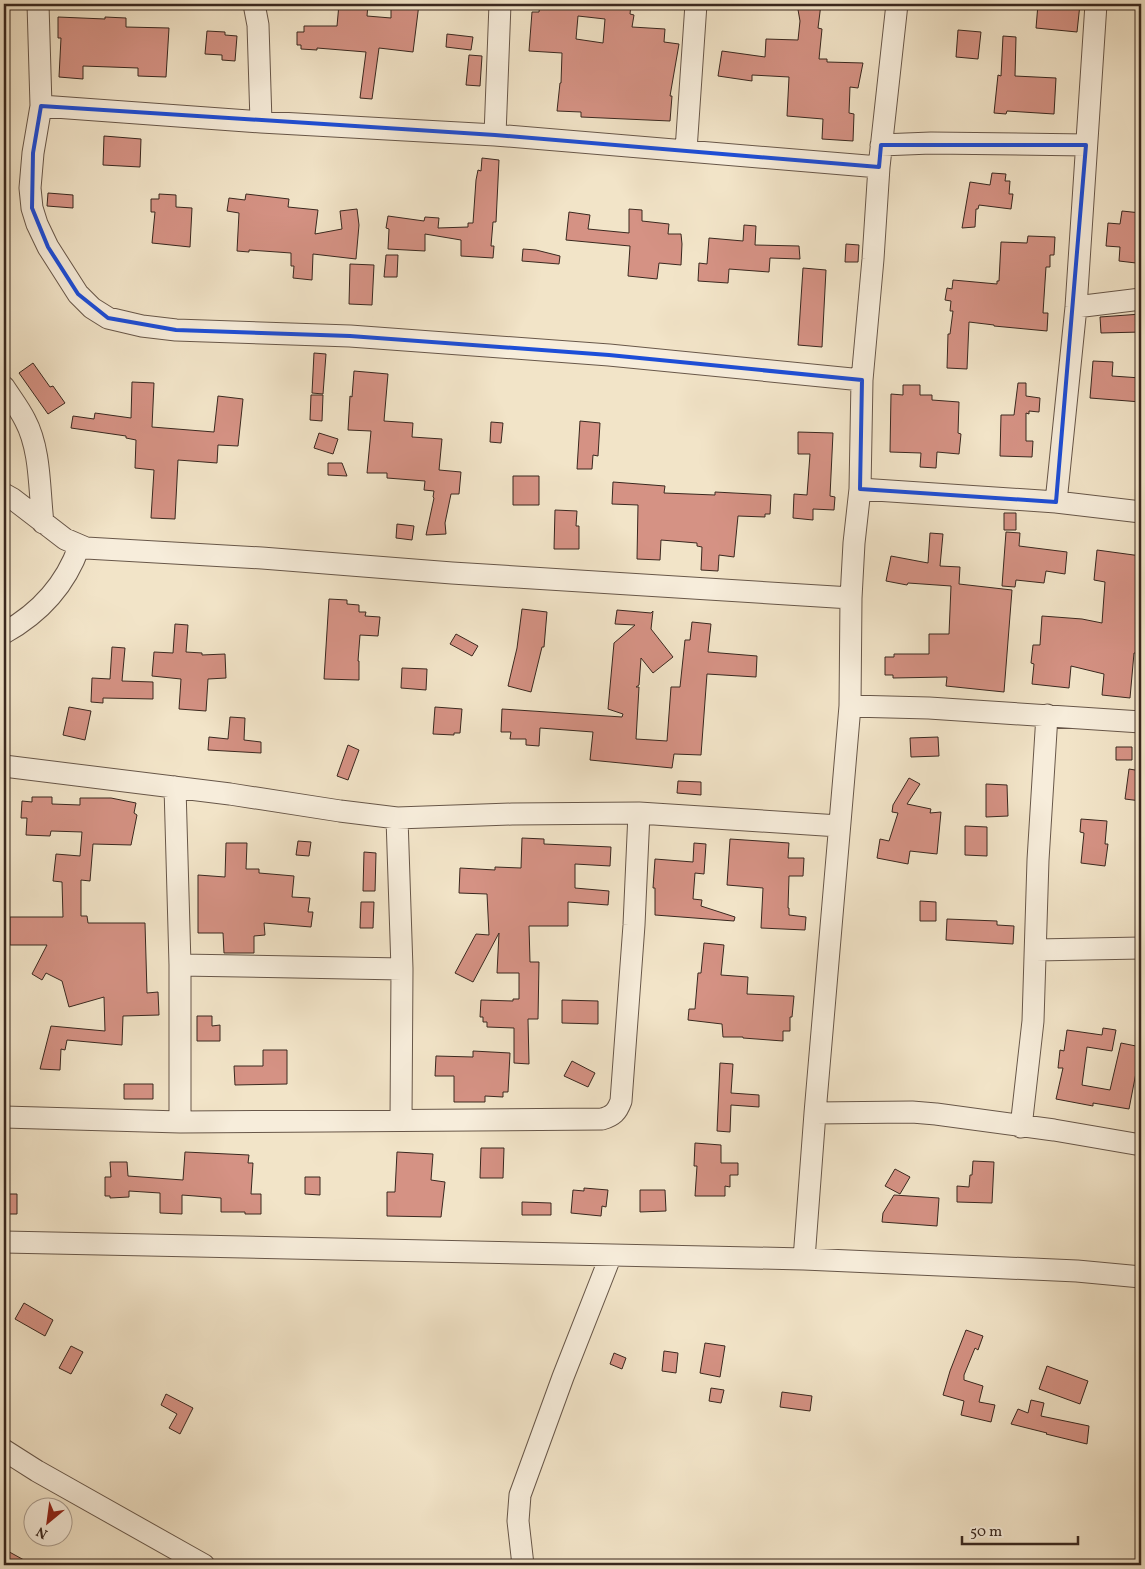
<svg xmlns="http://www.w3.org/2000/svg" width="1145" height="1569" viewBox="0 0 1145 1569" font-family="Vollkorn,serif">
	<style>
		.building { fill: #d59284; stroke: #3a281f; fill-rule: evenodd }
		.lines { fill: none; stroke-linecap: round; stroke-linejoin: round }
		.minor-casing { stroke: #685749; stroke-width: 23 }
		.minor { stroke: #f7eddb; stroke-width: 21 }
		.marked { fill: none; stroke: #1d4ed8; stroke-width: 4; stroke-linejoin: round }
	</style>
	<rect width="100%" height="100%" fill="#f2e4c8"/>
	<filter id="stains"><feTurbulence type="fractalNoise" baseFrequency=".004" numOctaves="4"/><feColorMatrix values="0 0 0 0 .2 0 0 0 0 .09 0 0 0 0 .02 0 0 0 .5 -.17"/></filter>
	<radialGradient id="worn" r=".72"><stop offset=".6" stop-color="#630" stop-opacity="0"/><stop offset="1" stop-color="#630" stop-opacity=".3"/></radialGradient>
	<!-- building -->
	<path class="building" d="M339,4H368L367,16L391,18V4H419L413,52L379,48L372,99L360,98L366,52L317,48V50L301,49V45H297V32H304V26H337Z
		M540,4H631L630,14L634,15L632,27L665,29L664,42L679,44L670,96H672L670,121L581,117V112L557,111L560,83H561L562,53L529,51L532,12H539ZM578,16L605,19L603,43L576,39Z
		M797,4H821L818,28L822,29L819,59H827V62L863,63L858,88L850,87L849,113L854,114L853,141L822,139L823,119L787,116L789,77L752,75V81L718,76L722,51L765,57L766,39L798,40L800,21Z
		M1038,4H1080L1077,32L1036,28Z
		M58,17L105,19V17L126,18V27L169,28L166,77L138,76V68L83,66V79L59,77L61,38H58Z
		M958,30L981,32L978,59L956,57Z
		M207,31L225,32V35L237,36L235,61L222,60V55L205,54Z
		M447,34L473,37L471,50L446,47Z
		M1003,36L1016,37L1015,76L1056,78L1054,114L1007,111L1006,114L994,113L998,75L1001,76Z
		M469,55L482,56L480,86L466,85Z
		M104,136L141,139L140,167L103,165Z
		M482,158L499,160L496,222H493L491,246H494L493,258L461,256V240L425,234V251L388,249L389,229L386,228L388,216L424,221L425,217L439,218L438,228L468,227V223H473L476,180L478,170L481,171Z
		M992,173L1006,174L1005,181H1010L1009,194H1013L1011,209L979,205L978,209H976L975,227L962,228L970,182L990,185Z
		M48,193L73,195V208L47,206Z
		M159,194L176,195V207L192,208L190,247L152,243L155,212H151V199H159Z
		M246,194L289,199L288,207L318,210L315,234L342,229L340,211L357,209L359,225L356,259L313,254L312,280L293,278L294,266H291V253L249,250V252L237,251L239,213L227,211L229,198L245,200Z
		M629,209L642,210V221L669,224L668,234H681L682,244L681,265L659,263L657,279L628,276L630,246L566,240L569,212L590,215L588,229L629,233Z
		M1122,211L1141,213V247H1137L1136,263L1119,261L1120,247L1106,246L1108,223L1120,224Z
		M744,225L756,226L755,245L799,246L800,259L770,258L769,272L729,269L728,283L698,281L699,263L707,264L709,238L743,241Z
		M1028,236L1055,237L1054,255H1050V267H1046L1043,313H1048L1047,331L994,326V325L969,322L967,369L947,368L948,334H950L953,311H950L951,301L945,300L947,288L952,289L953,280L997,284V281H999L1001,242L1027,243Z
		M846,244L859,245L858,262H845Z
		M523,249L536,250L560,256L559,264L522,261Z
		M386,255H398L397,277H384Z
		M350,264L374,265L372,305L349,304Z
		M803,268L826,270L822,347L798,345Z
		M1141,314V332L1101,333L1100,317Z
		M314,353L326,354L323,394L312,393Z
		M1093,361L1113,362L1112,376L1141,378V402L1090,398Z
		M33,363L50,387L53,386L65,403L48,414L19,373Z
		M354,371L388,374L384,421L413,423L412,437L442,439L439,470L461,472L459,494H451L445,523L446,534L426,535L434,498L433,497L434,491L424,490L425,481L387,478V473H367L371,431L348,430L350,396L352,397Z
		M132,382L154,383L152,427L214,432L218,396L243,399L238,446L218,445L217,463L178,460L175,519L151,518L154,470L135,468L136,440L126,438V436L71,428L73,416L94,419L95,413L131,418Z
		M1018,383H1026V396L1040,398L1039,412L1029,411V414L1026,413V441H1033L1032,457L1000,456L1001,415H1014Z
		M903,385H920V395H932V400L959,402L958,433L961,434L959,454L937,452L936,468L920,467L921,453L890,452L891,394L903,395Z
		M311,395H323L322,421L310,420Z
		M580,421L600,423L598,456L593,455L592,469H577Z
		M491,422L503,423L501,443L490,442Z
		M798,432L833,433L830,496L835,497L834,510L813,509V520L793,518L794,494L807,495L810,454H798Z
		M319,433L338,439L333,454L314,448Z
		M328,463H342L347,476L328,475Z
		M513,476H539V505H513Z
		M613,482L665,486L664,493L715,495V492L771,495L770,514H765V517L738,516L734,557L719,555L718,571L701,570L702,547L697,546V543L661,540L660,560L637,559L638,505L612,504Z
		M555,510L577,511L576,526H579V549H554Z
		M1004,513H1016V530H1004Z
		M397,524L414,526L412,540L396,538Z
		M1006,532L1020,533L1019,546L1067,552L1065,574L1046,571L1044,583L1016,580L1015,587L1002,586Z
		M930,533L943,534L940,566L960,567L959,584L1012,590L1004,692L946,686L947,677L893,678V675H885V657H894V654H929V634H949L951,586L908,583L907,585L886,581L891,556L928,563Z
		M1097,550L1141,556V653H1134L1130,698L1102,695L1104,674L1071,666L1069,688L1032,684L1034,664L1031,663L1033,645H1040L1042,616L1082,619L1102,623L1105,582L1094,580Z
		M329,599L347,600V604L359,605V612H366L365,616L380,617L378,636L360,635L358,661H359V680L324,679Z
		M522,609L547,612L544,647H542L531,692L508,686L517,648Z
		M617,610L651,613L653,611L651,629L673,657L653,673L641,658L639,685L636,687H639L636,739L667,741L671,687H680L685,640H690L692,622L711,624L708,652L757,656L756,677L707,674L701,755L674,754L672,768L590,760L593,732L540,728L539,746L526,745V739H510L511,732H501L502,709L622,717L623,714L608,709L614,643L635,625L615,624Z
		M175,624L188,625L186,652L202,653V655L225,654L226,678L208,679L206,711L179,709L181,679L152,676L154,652L173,653Z
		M456,634L478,646L472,656L450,644Z
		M112,647L125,648L122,681L153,682V699L103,698V703L91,702L92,678L110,679Z
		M402,668L427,669L426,690L401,688Z
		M69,707L91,711L85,740L63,735Z
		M435,707L462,709L460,733H454V735L433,734Z
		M230,717L245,718L244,740L261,742V753L208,750L209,737L228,739Z
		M938,737L939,756L911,757L910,738Z
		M348,745L359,750L348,780L337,776Z
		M1116,747H1132V760H1116Z
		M1129,769L1141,771V801L1125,799Z
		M909,778L920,784L907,804L931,809L930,813L941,812L937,854L910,851L908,864L877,858L880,839L889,841L898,813L892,812L893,805Z
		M678,781L701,782V795L677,793Z
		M986,784L1007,785L1008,816L986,817Z
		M32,797H52V804L80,805V798H111L136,803L134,813L137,815L131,845L93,844L90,881L81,880V916H87L88,923H145L147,993L158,992L159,1015L123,1016L122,1045L67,1040L65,1050L61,1049L60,1070L40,1069L51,1026L105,1031L104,997L69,1007L62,981L46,973L42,980L32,974L47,945H10V917H63L62,882L53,881L56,854L80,856L82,832L51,831L50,836L26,835L27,818H21L22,801L32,802Z
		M1081,819L1107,821L1105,844H1108L1105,866L1081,863L1084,833L1080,832Z
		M965,826L987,827V856L965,855Z
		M522,838L544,839V844L611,847L610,866L575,864V888L609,891L608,905L568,902V926H529L530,962H539L538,1019H528L529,1064L514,1063V1028L487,1027V1022H483V1017H480L481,1000L513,1001V999H519V973H497L499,933L473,982L455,973L476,934L489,935L487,894L459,893L460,868L495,870V867L521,868Z
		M730,839L789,843L788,858H804L803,876H789L788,908H789V915L806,917L805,930L761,928L763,888L727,885Z
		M298,841L311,842L309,856L296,855Z
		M226,843H247L246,869H259V873L294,876L292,897L310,898L308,912H313L311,927L264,923L265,935L254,936V953H224L223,933H198V875L225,877Z
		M694,843L706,844L704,874L695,873L693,899L702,900L701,906L735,917L734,921L655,915V888H653L655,859L693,862Z
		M364,852L376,853L375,891H363Z
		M920,901L936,902V921H920Z
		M361,902H374L373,928H360Z
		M947,919L997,921V925L1014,926L1013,944L946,940Z
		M704,943L724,945L721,975L748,977L747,994L794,996L792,1017H790V1031H783V1041L743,1038V1037H723L722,1024L688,1020L689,1009H695L698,973H701Z
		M562,1000L598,1001V1024L562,1023Z
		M197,1016H212V1026L220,1025V1041H197Z
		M1103,1028L1116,1030L1112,1051L1087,1047L1082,1085L1110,1090L1121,1043L1141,1047L1129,1109L1093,1103V1106L1056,1099L1063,1068H1058L1060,1050L1064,1051L1067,1030L1102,1035Z
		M263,1050H287V1084L235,1085L234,1066H263Z
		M473,1051L510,1053L508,1092H503V1097L485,1096V1102H454V1076H435L436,1056L473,1057Z
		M572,1061L595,1073L588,1087L564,1076Z
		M720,1063L733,1064L731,1093L759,1095V1107L731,1105L730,1132L717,1131Z
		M124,1084H153V1099H124Z
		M695,1143L721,1145V1163H738V1175H730V1187L725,1186V1196H695L697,1166H694Z
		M481,1148H504L503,1178H480Z
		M185,1152L249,1155L248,1163H253L251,1194H261V1214H245V1212H221V1198L182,1195V1214L160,1213V1193L129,1191V1197L110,1198V1196H105V1177H111L110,1162H127L128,1176L183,1180Z
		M397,1152L433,1154L431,1180L445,1182L441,1217L387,1216V1192H395Z
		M973,1161L994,1162L992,1203L957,1202V1186L969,1187L970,1175H972Z
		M895,1169L910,1177L900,1194L885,1186Z
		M305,1177H320V1195L305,1194Z
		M584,1188L608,1190L606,1207L602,1206L601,1216L571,1213L573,1190L584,1191Z
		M640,1190H665L666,1211L640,1212Z
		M4,1194H17V1214H4Z
		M894,1195L939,1198L937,1226L882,1222L883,1213Z
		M522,1202L551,1203V1215H522Z
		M24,1303L53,1320L45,1336L15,1319Z
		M966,1330L983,1336L978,1350L975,1348L964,1375V1380L983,1386L979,1402L995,1405L991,1422L961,1415L964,1401L943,1395L950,1371Z
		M705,1343L725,1346L720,1377L700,1373Z
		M71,1346L83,1352L71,1374L59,1368Z
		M664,1351L678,1353L676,1373L662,1371Z
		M614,1353L626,1358L622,1369L610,1364Z
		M1047,1366L1088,1381L1080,1404L1039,1389Z
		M711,1388L724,1390L721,1403L709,1401Z
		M782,1392L812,1396L810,1411L780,1407Z
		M166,1394L193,1408L180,1434L169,1428L177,1414L161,1405Z
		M1031,1400L1044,1403L1041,1416L1089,1426L1087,1444L1046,1434L1047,1433L1011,1424L1018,1409L1028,1413Z
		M4,1549L33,1565H4Z"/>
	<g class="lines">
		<!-- minor casing -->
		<g class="minor-casing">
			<path id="minor" d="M38,4L41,106L33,153L30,188L32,208L37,224L48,247L78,294L92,308L108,318L142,326L176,330L350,336L609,355L862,380
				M254,4L258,25L261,122
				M41,106L261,122L495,135L879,167
				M495,135L500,4
				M881,145L931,143L1086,145
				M686,150L696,4
				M1076,307L1141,299
				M4,387C11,398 19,408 25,420C41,450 39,490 43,523
				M860,489L1056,502L1141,512
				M4,494L13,499L65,539L86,548L262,558L452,573L851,598
				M1056,502L1076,307L1096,4
				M4,633C40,613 65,586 79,547
				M850,706L929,708L1141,722
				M4,766L230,794L340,811L397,818L512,814L639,813L839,826
				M175,787L180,965V1122
				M397,818L402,969L401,1120
				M1036,950L1141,948
				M180,965L402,969
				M815,1113L912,1112L936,1114L1054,1130L1141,1145
				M4,1117L180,1122L602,1119C613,1116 617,1112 621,1101L634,925L639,813
				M1021,1127L1033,1021L1038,860L1047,715
				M4,1242L804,1259L1077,1271L1141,1277
				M804,1259L815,1113L850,706L851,598L854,543L860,489L862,380L873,259L879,167L897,4
				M4,1450L37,1471L204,1565
				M523,1565L518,1521L520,1495L563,1377L611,1255"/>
		</g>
		<!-- minor -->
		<use href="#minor" class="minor"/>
	</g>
	<!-- marked area -->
	<path class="marked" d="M41,106L495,135L879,167L881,145H1086L1056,502L860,489L862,380L609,355L350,336L176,330L108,318L78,294L48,247L32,208L33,153Z"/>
	<!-- margin -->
	<rect width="1145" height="1569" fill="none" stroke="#f2e4c8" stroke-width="20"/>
	<rect x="5" y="5" width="1135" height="1559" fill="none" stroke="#3a281f" stroke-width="2.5"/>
	<rect x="10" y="10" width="1125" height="1549" fill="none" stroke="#3a281f"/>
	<!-- north arrow -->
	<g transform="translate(48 1522) rotate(209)"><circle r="24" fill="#f7eddb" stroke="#ab9e90"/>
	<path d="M0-4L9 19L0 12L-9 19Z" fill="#8f2418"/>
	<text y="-8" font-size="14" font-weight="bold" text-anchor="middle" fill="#3a281f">N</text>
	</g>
	<!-- scale -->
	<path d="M962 1536v8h116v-8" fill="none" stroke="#3a281f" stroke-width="2.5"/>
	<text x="970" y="1536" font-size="15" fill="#3a281f" stroke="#f7eddb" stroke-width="4" paint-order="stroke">50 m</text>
	<rect width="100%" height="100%" filter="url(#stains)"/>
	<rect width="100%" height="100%" fill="url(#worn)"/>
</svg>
